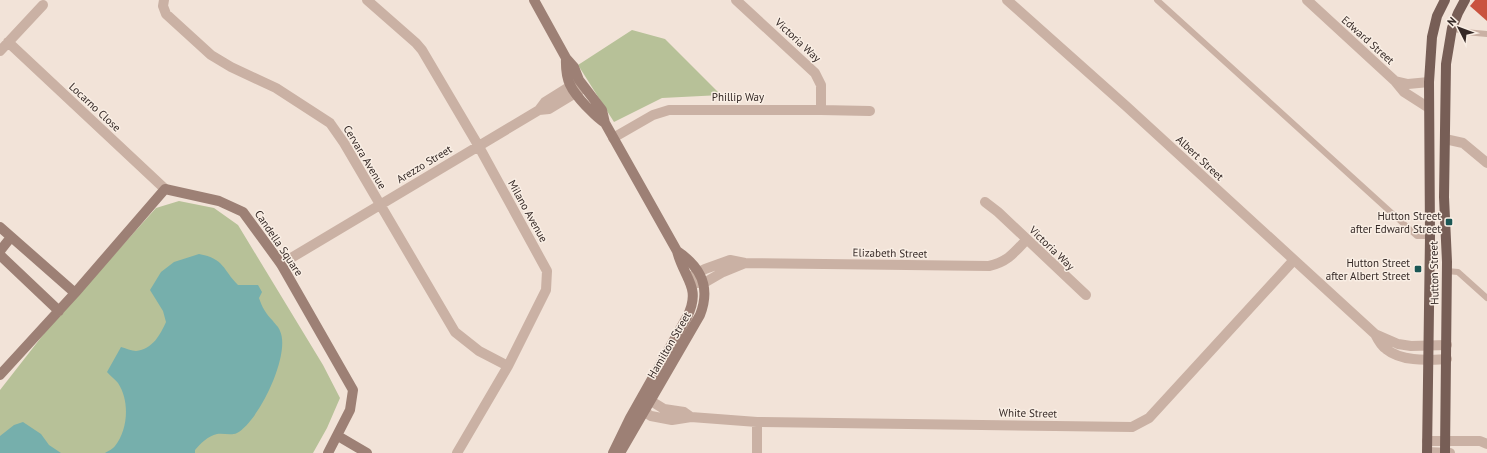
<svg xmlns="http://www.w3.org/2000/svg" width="1487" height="453" viewBox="0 0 1487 453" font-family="'PT Sans',sans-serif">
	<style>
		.green { fill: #b7c198 }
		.water { fill: #76afac }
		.building { fill: #c9533f }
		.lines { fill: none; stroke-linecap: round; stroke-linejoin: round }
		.lane { stroke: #cab1a4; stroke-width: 6 }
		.street { stroke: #cab1a4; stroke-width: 10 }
		.secondary { stroke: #9d8075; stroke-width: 10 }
		.primary { stroke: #775e56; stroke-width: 10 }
		.poi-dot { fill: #1b5755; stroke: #f9eee4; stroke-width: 1.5 }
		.labels { text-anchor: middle; stroke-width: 3; stroke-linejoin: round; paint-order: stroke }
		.street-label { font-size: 11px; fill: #352926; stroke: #f9eee4 }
		.poi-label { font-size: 11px; fill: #352926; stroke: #f9eee4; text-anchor: end }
	</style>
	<rect width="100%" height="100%" fill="#f2e3d8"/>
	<!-- green -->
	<path class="green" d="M632,30L665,39L721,95L662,98L614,122L578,65Z
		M179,201L214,208L238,225L323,365L340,398L327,428L313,453H0V390L50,326L156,208Z"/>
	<!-- water -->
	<path class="water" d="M199,254C225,259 222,269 238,285H258L262,292L259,298C262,307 266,314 273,321C275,324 279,327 280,331C291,354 259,421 237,433C231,436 224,433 217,434C208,436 200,444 195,450V453H105C108,451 113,449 115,446C128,430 130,401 118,383C115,379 110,376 107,372L121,347C125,348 132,351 136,351C153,349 160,335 166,322L163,311L150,290L161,272L174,262Z
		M23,422L41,434L49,445L61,453H0V436L14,425Z"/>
	<!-- building -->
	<path class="building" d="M1475,0H1487V21L1470,6Z"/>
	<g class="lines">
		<!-- lane -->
		<path class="lane" d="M1157,0L1417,236H1430
			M1452,28L1465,32L1487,34
			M1447,271L1458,272L1487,298"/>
		<!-- street -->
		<path class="street" d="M164,0L163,6L166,14L211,55L231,67L276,88L330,123L344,143L455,332L479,351L508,366
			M367,0L416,43L422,50L478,145L547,271L546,290L508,366L457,453
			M736,0L815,73L821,85V110
			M1007,0L1126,106L1375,334C1378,340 1381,346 1386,349C1402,362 1427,360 1447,359
			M1307,0L1395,81L1404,92L1429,108
			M8,42L165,189
			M0,51L43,5
			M1395,81L1408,84L1429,82
			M539,110L545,102L577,82
			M613,138L653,115L669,110H821L870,111
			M1445,139L1463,143L1487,163
			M985,202L998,212L1086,295
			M281,264L539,110L549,109L582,89
			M688,278L705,269L730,260L745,263L989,266C1007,262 1014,253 1026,240
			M690,282L698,283H704L723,272L745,263
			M1375,334L1398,344L1411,346L1447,345
			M643,396L664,409L684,412L691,417
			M638,408L651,416L672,420L691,417L757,422L1132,427L1149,418L1293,261
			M757,422V453
			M1427,441H1480L1487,444
			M1427,452L1450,453"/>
		<!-- secondary -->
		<path class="secondary" d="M534,0L566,58L574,67L579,80L602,110L605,123L677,251C684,279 702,287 687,317L630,418L613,453
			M566,58C565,81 571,90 586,106C592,112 597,118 605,123
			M0,227L75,293
			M0,251L11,237
			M0,255L59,311
			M0,375L75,293L165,189L219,201L243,212L281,264L353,390L350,410L328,453
			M338,436L367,453
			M620,453L700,315C711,287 701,267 677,251"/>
		<!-- primary -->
		<path class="primary" d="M1427,453L1430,236L1429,82L1432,37L1437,16L1445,0
			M1445,453L1447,262L1444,197L1446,64L1452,28L1458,13L1465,0"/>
	</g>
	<!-- markers -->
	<g class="poi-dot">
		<rect x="1445" y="218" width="8" height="8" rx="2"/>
		<rect x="1414" y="265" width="8" height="8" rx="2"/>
	</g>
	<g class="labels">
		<!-- street labels -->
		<g class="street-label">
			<text transform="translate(798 40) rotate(43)" y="4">Victoria Way</text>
			<text transform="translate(1368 40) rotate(42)" y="4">Edward Street</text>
			<text x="738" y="101">Phillip Way</text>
			<text transform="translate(95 107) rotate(43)" y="4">Locarno Close</text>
			<text transform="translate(365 157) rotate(59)" y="4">Cervara Avenue</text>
			<text transform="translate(1200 158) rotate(43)" y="4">Albert Street</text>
			<text transform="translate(424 164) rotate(-31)" y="4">Arezzo Street</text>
			<text transform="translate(528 211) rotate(61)" y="4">Milano Avenue</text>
			<text transform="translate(279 243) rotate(56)" y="4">Candella Square</text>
			<text transform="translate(1052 248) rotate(44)" y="4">Victoria Way</text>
			<text transform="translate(890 253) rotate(1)" y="4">Elizabeth Street</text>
			<text transform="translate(1434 273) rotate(-91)" y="4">Hutton Street</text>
			<text transform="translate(669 345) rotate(-60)" y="4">Hamilton Street</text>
			<text transform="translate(1028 413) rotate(1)" y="4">White Street</text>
		</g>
		<!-- poi labels -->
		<g class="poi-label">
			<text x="1441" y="220">Hutton Street<tspan x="1441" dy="13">after Edward Street</tspan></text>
			<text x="1410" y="267">Hutton Street<tspan x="1410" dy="13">after Albert Street</tspan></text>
		</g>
	</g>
	<!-- north arrow -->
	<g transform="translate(1459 28) rotate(312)" stroke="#f9eee4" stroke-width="3" paint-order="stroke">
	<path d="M0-3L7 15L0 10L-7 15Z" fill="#352926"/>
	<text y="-6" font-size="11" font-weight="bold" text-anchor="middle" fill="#352926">N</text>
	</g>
</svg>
